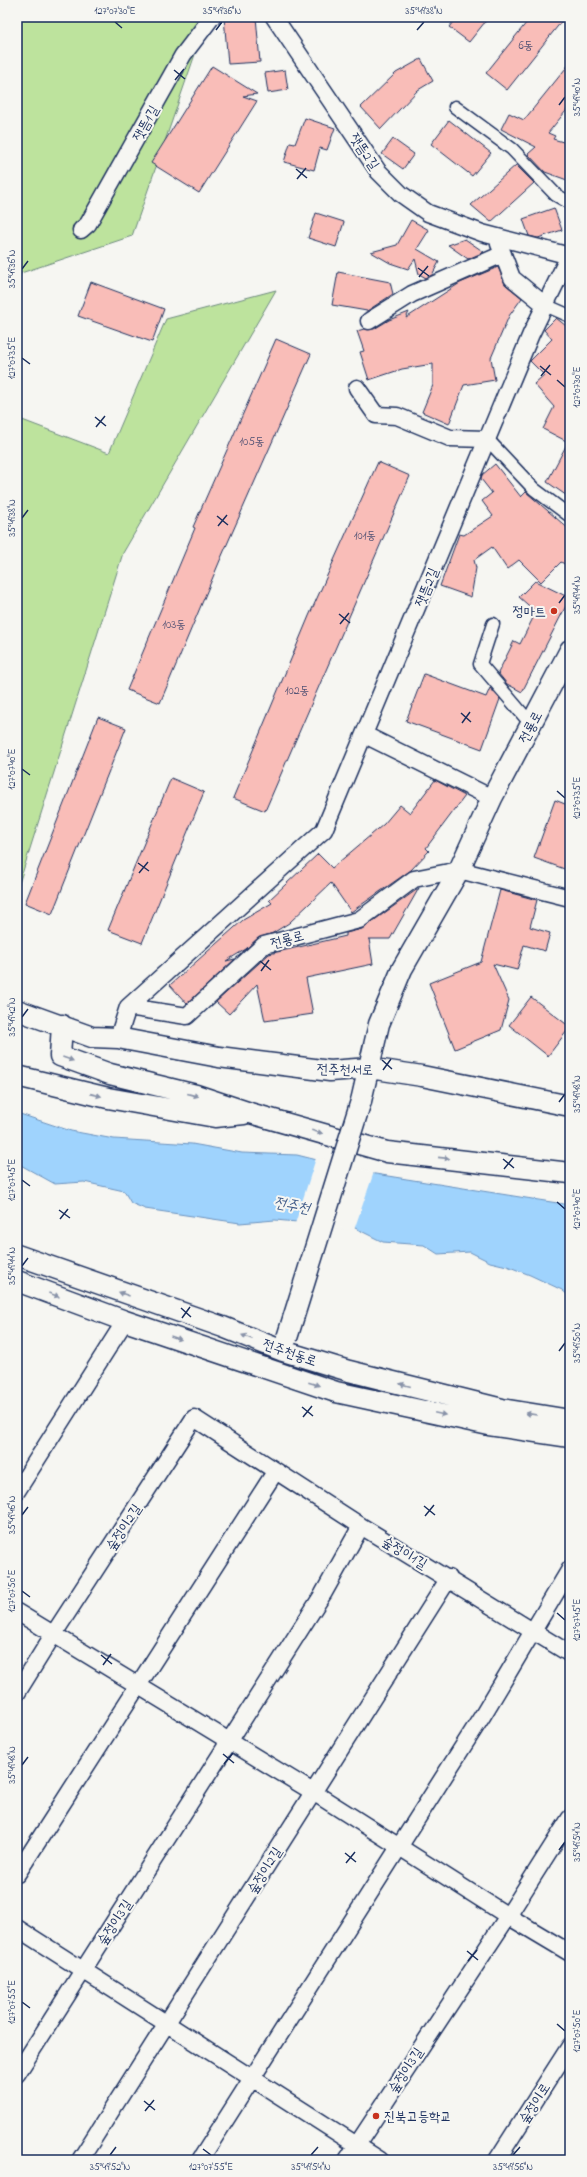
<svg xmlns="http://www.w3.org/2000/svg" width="587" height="2177" viewBox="0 0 587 2177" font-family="'Indie Flower','Poor Story',sans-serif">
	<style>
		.green { fill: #bde39d; stroke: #6c897e }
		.water { fill: #9fd3fd; stroke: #6a91bd }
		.pier { fill: #f6f6f2 }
		.building { fill: #f9bdb8; stroke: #1b2f5e }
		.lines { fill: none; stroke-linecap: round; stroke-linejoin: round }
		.pedestrian-casing { stroke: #1b2f5e; stroke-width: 15 }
		.minor-casing { stroke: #1b2f5e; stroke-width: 19 }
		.tertiary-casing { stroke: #1b2f5e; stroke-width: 23 }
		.pedestrian { stroke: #f6f6f2; stroke-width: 12 }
		.minor { stroke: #f6f6f2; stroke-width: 16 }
		.tertiary { stroke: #f6f6f2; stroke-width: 20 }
		.tertiary-bridge-casing { stroke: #1b2f5e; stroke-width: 23; stroke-linecap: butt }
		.tertiary-bridge { stroke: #f6f6f2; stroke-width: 20 }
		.oneway { fill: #8892a8 }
		.ticks { fill: none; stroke: #1b2f5e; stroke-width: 1.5 }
		.poi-dot { fill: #c8321e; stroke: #f6f6f2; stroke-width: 1.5 }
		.labels { text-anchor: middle; stroke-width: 4; stroke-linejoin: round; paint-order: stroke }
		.number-label { font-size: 12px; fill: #525274 }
		.street-label { font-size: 14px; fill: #1b2f5e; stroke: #f6f6f2 }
		.poi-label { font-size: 14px; fill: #1b2f5e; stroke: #f6f6f2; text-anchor: end }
		.water-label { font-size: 15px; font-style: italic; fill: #3c5886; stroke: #f6f6f2 }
		.neatline { fill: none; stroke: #1b2f5e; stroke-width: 1.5 }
		.ticks-label { font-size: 10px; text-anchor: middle; fill: #1b2f5e }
	</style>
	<rect width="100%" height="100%" fill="#f6f6f2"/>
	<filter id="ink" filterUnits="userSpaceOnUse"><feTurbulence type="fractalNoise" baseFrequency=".025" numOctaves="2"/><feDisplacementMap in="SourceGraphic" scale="8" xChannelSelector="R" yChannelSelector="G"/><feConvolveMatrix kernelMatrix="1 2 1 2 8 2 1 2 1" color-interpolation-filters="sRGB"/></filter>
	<g filter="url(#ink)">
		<!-- green -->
		<path class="green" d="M17,17H208L132,236L21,273L17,285Z
			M276,290L123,553L17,890V418L109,453L166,319Z"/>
		<!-- water -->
		<path class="water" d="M17,1113L71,1131L114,1139L192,1144L242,1153L297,1155L369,1173L570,1205V1297L562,1290L530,1275L507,1266L490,1262L470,1252L438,1254L424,1245L383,1242L353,1227L275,1220L240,1223L145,1209L131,1203L124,1191L84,1182L55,1184L17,1163Z"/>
		<!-- pier -->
		<path class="pier" d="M316,1158L374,1172L354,1230L295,1224Z"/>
		<!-- building -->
		<path class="building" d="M224,17H256L260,62L228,64Z
			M457,17H489L469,42L449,27Z
			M531,17H565L507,90L486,73Z
			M421,59L433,81L418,90L381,129L361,107L396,73Z
			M570,63V106L548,133L555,136L553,139L570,144V172L567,180L545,172L528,154L536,147L501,129L509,113L524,120Z
			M212,66L257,94L243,96L257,101L199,193L151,163Z
			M285,70L288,90L268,93L265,73Z
			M305,118L335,128L327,150L320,148L314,170L284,162L290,143L295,144Z
			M449,120L491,153L472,176L431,144Z
			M393,139L414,154L403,169L382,154Z
			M516,165L534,183L491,222L471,205Z
			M554,208L562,230L538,238L529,236L523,219Z
			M316,213L344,222L336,247L308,238Z
			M411,220L429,230L417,249L439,262L432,275L426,278L419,274L415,259L408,269L390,263L371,252L397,245Z
			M465,239L484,252L468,259L448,245Z
			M498,267L506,285L522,298L509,316L491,358L495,380L464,385L449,424L422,412L433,385V364L402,369L369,380L360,352L364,351L357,331L364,329H374L389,320L409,312L406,318L460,283Z
			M338,272L390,282L393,294L367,311L332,305Z
			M91,282L164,309L152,342L78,316Z
			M556,318L570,329V498L547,482L568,442L543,429L554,407L534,384L544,375L530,361L552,339L544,330Z
			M276,339L311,354L221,558L160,703L127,690L195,528L193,527Z
			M378,462L410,476L265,811L233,798L309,616Z
			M495,464L521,497L526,492L570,530V567L561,562L541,582L519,560L507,569L492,547L474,560L476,568L471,597L440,586L459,534L464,535L493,516L482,501L492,493L481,479L482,475Z
			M535,581L570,598L522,692L507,684L498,673L514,641L520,644L536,612L519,597Z
			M424,674L486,697L490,688L500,699L482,749L406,721Z
			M98,717L126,728L52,914L25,903Z
			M171,778L204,792L142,943L108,930Z
			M435,780L465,796L426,848L429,851L411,870L351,912L331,883L289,923L273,933L258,938L246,949L226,961L235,959L187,1004L170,985L243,920L272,903L269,900L318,854L332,868L384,824L400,805L410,813Z
			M555,800L570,806V871L534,858Z
			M419,888L390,939H369L373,964L306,978L313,1014L265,1021L257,984L229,1014L216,1002L269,954L346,936V933L362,929Z
			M500,890L537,900L530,927L550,933L545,951L524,945L517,970L493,964L509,1000L501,1030L455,1049L429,983L481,962Z
			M531,997L570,1027L548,1056L509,1025Z"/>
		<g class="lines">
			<!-- pedestrian casing -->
			<g class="pedestrian-casing">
				<path id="pedestrian" d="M455,107L512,149L556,195L570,203
					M545,305L570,316
					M487,439L534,489L570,516
					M493,624L480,664L531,724"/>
			</g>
			<!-- minor casing -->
			<g class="minor-casing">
				<path id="minor" d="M274,17L378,171L401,194L428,213L482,233L570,256
					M81,230L88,224L183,55L212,17
					M499,244L512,278L545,305
					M369,321L412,294L503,254
					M357,388L376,415L397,416L450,438L487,439
					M365,735L492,798
					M128,1007L187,1016L264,945L359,920L414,879L459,870L570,898
					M118,1038L128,1007L324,830L531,334L570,254
					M17,1491L125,1321
					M17,1612L313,1792L508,1916L570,1953
					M17,1693L53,1635L194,1418L361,1526L570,1654
					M17,1874L275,1472
					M17,1928L380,2160
					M17,2074L323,1594L361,1526
					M80,2160L449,1578
					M200,2160L483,1715L570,1569
					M347,2160L508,1916L570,1818
					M497,2160L570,2046"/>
			</g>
			<!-- tertiary casing -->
			<g class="tertiary-casing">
				<path id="tertiary" d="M17,1010L92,1037L118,1038L219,1057L330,1071L369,1068L422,1076L570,1106
					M62,1025L60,1056L110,1074L196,1095L250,1113L387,1152L570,1173
					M17,1076L108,1098L215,1117L244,1114
					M361,1101L379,1024L402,969L459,870L492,798L570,650
					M17,1255L223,1327L283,1351L349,1371L502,1409L570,1420
					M17,1281L125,1321L336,1392L489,1425L570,1437"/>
			</g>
			<!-- pedestrian -->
			<use href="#pedestrian" class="pedestrian"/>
			<!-- minor -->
			<use href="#minor" class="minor"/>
			<!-- tertiary -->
			<use href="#tertiary" class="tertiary"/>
			<!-- tertiary-bridge casing -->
			<g class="tertiary-bridge-casing">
				<path id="tertiary-bridge" d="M287,1338L361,1101"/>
			</g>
			<!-- tertiary-bridge -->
			<use href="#tertiary-bridge" class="tertiary-bridge"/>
		</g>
		<!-- one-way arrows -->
		<defs><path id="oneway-solid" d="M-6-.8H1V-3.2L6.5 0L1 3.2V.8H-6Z"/></defs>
		<g class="oneway">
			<use href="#oneway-solid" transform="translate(68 1059) rotate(20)"/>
			<use href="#oneway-solid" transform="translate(96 1095) rotate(13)"/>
			<use href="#oneway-solid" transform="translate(193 1095) rotate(15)"/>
			<use href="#oneway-solid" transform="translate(317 1132) rotate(16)"/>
			<use href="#oneway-solid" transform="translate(444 1158) rotate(6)"/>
			<use href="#oneway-solid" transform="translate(124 1294) rotate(-160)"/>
			<use href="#oneway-solid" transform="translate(54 1295) rotate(20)"/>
			<use href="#oneway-solid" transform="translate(247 1337) rotate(-159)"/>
			<use href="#oneway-solid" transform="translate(176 1338) rotate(19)"/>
			<use href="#oneway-solid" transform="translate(314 1384) rotate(18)"/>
			<use href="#oneway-solid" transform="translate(405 1385) rotate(-166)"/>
			<use href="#oneway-solid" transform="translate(440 1414) rotate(12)"/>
			<use href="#oneway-solid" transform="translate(531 1414) rotate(-171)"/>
		</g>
	</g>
	<!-- ticks -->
	<path class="ticks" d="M115,22L122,28M216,30L222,22M417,30L424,22M174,70L185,79M175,80L184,69M559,105L565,97M296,169L307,178M297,179L306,168M418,268L429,276M22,269L28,261M419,277L428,266M22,358L30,364M540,366L551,375M541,376L550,365M557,380L565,387M95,417L106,426M96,427L105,416M217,516L228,525M22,518L28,510M218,526L227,515M559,603L565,595M339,614L350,623M340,624L349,613M461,713L471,722M462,723L470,712M22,769L30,775M557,791L565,798M138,863L149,871M139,873L148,862M260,961L271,970M261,971L269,960M22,1017L28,1009M382,1060L392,1069M383,1070L391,1059M559,1102L565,1094M503,1159L514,1168M504,1169L513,1158M22,1180L30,1186M557,1202L565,1209M59,1210L70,1218M60,1219L68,1209M22,1266L28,1258M181,1308L191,1317M182,1318L190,1307M559,1351L565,1343M302,1407L313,1416M303,1417L312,1406M424,1506L435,1515M22,1515L28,1507M425,1516L434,1505M22,1591L30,1597M557,1613L565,1620M101,1655L112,1664M103,1665L111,1654M223,1754L234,1763M224,1764L233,1753M22,1765L28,1757M559,1850L565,1842M345,1853L356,1862M346,1863L355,1852M467,1951L478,1960M468,1961L477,1950M22,2002L30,2008M557,2024L565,2031M144,2101L155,2110M145,2111L154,2100M203,2149L211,2155M110,2155L116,2147M311,2155L318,2147M513,2155L520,2147"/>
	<!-- markers -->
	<g class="poi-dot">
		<circle cx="554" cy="611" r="4"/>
		<circle cx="376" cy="2116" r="4"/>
	</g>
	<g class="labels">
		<!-- number labels -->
		<g class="number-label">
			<text x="526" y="49">6동</text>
			<text x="252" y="445">105동</text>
			<text x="365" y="539">101동</text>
			<text x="174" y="628">103동</text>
			<text x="297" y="694">102동</text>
		</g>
		<!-- street labels -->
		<g class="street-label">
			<text transform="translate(145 123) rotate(-61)" y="5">잿뜸1길</text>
			<text transform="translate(365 151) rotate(56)" y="5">잿뜸2길</text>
			<text transform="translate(426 587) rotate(-68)" y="5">잿뜸2길</text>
			<text transform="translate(530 727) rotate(-62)" y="5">전룡로</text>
			<text transform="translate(287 939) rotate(-15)" y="5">전룡로</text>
			<text transform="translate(345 1069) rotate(1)" y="5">전주천서로</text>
			<text transform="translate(290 1352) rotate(19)" y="5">전주천동로</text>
			<text transform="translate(123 1527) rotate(-57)" y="5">숲정이2길</text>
			<text transform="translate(405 1552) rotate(31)" y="5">숲정이1길</text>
			<text transform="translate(264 1870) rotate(-58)" y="5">숲정이2길</text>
			<text transform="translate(114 1922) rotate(-57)" y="5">숲정이3길</text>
			<text transform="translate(405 2070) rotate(-57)" y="5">숲정이3길</text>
			<text transform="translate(534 2103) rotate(-57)" y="5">숲정이로</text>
		</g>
		<!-- poi labels -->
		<g class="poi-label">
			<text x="546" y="616">정마트</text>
			<text x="384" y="2121" text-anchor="start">진북고등학교</text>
		</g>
		<!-- water labels -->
		<g class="water-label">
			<text transform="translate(292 1205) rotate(11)" y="5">전주천</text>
		</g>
	</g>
	<!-- margin -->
	<rect width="587" height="2177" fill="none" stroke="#f6f6f2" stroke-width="44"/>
	<rect x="22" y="22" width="543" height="2133" class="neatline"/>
	<g class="ticks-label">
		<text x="115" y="14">127°07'30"E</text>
		<text x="222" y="14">35°49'36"N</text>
		<text x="424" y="14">35°49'38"N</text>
		<text transform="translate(576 97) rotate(-90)" y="4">35°49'40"N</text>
		<text transform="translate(11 269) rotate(-90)" y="4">35°49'36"N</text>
		<text transform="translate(11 358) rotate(-90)" y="4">127°07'35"E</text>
		<text transform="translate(576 387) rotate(-90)" y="4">127°07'30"E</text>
		<text transform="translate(11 518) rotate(-90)" y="4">35°49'38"N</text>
		<text transform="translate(576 595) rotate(-90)" y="4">35°49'44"N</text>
		<text transform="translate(11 769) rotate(-90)" y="4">127°07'40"E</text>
		<text transform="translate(576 798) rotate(-90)" y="4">127°07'35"E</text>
		<text transform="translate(11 1017) rotate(-90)" y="4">35°49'42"N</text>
		<text transform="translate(576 1094) rotate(-90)" y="4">35°49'48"N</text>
		<text transform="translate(11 1180) rotate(-90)" y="4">127°07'45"E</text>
		<text transform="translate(576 1209) rotate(-90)" y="4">127°07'40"E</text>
		<text transform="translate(11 1266) rotate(-90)" y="4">35°49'44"N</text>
		<text transform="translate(576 1343) rotate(-90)" y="4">35°49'50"N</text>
		<text transform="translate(11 1515) rotate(-90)" y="4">35°49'46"N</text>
		<text transform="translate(11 1591) rotate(-90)" y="4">127°07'50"E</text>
		<text transform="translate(576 1620) rotate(-90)" y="4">127°07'45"E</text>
		<text transform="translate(11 1765) rotate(-90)" y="4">35°49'48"N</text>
		<text transform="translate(576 1842) rotate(-90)" y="4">35°49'54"N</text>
		<text transform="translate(11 2002) rotate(-90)" y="4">127°07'55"E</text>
		<text transform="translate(576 2031) rotate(-90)" y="4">127°07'50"E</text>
		<text x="110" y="2170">35°49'52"N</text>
		<text x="211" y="2170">127°07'55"E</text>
		<text x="311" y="2170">35°49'54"N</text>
		<text x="513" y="2170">35°49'56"N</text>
	</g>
</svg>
